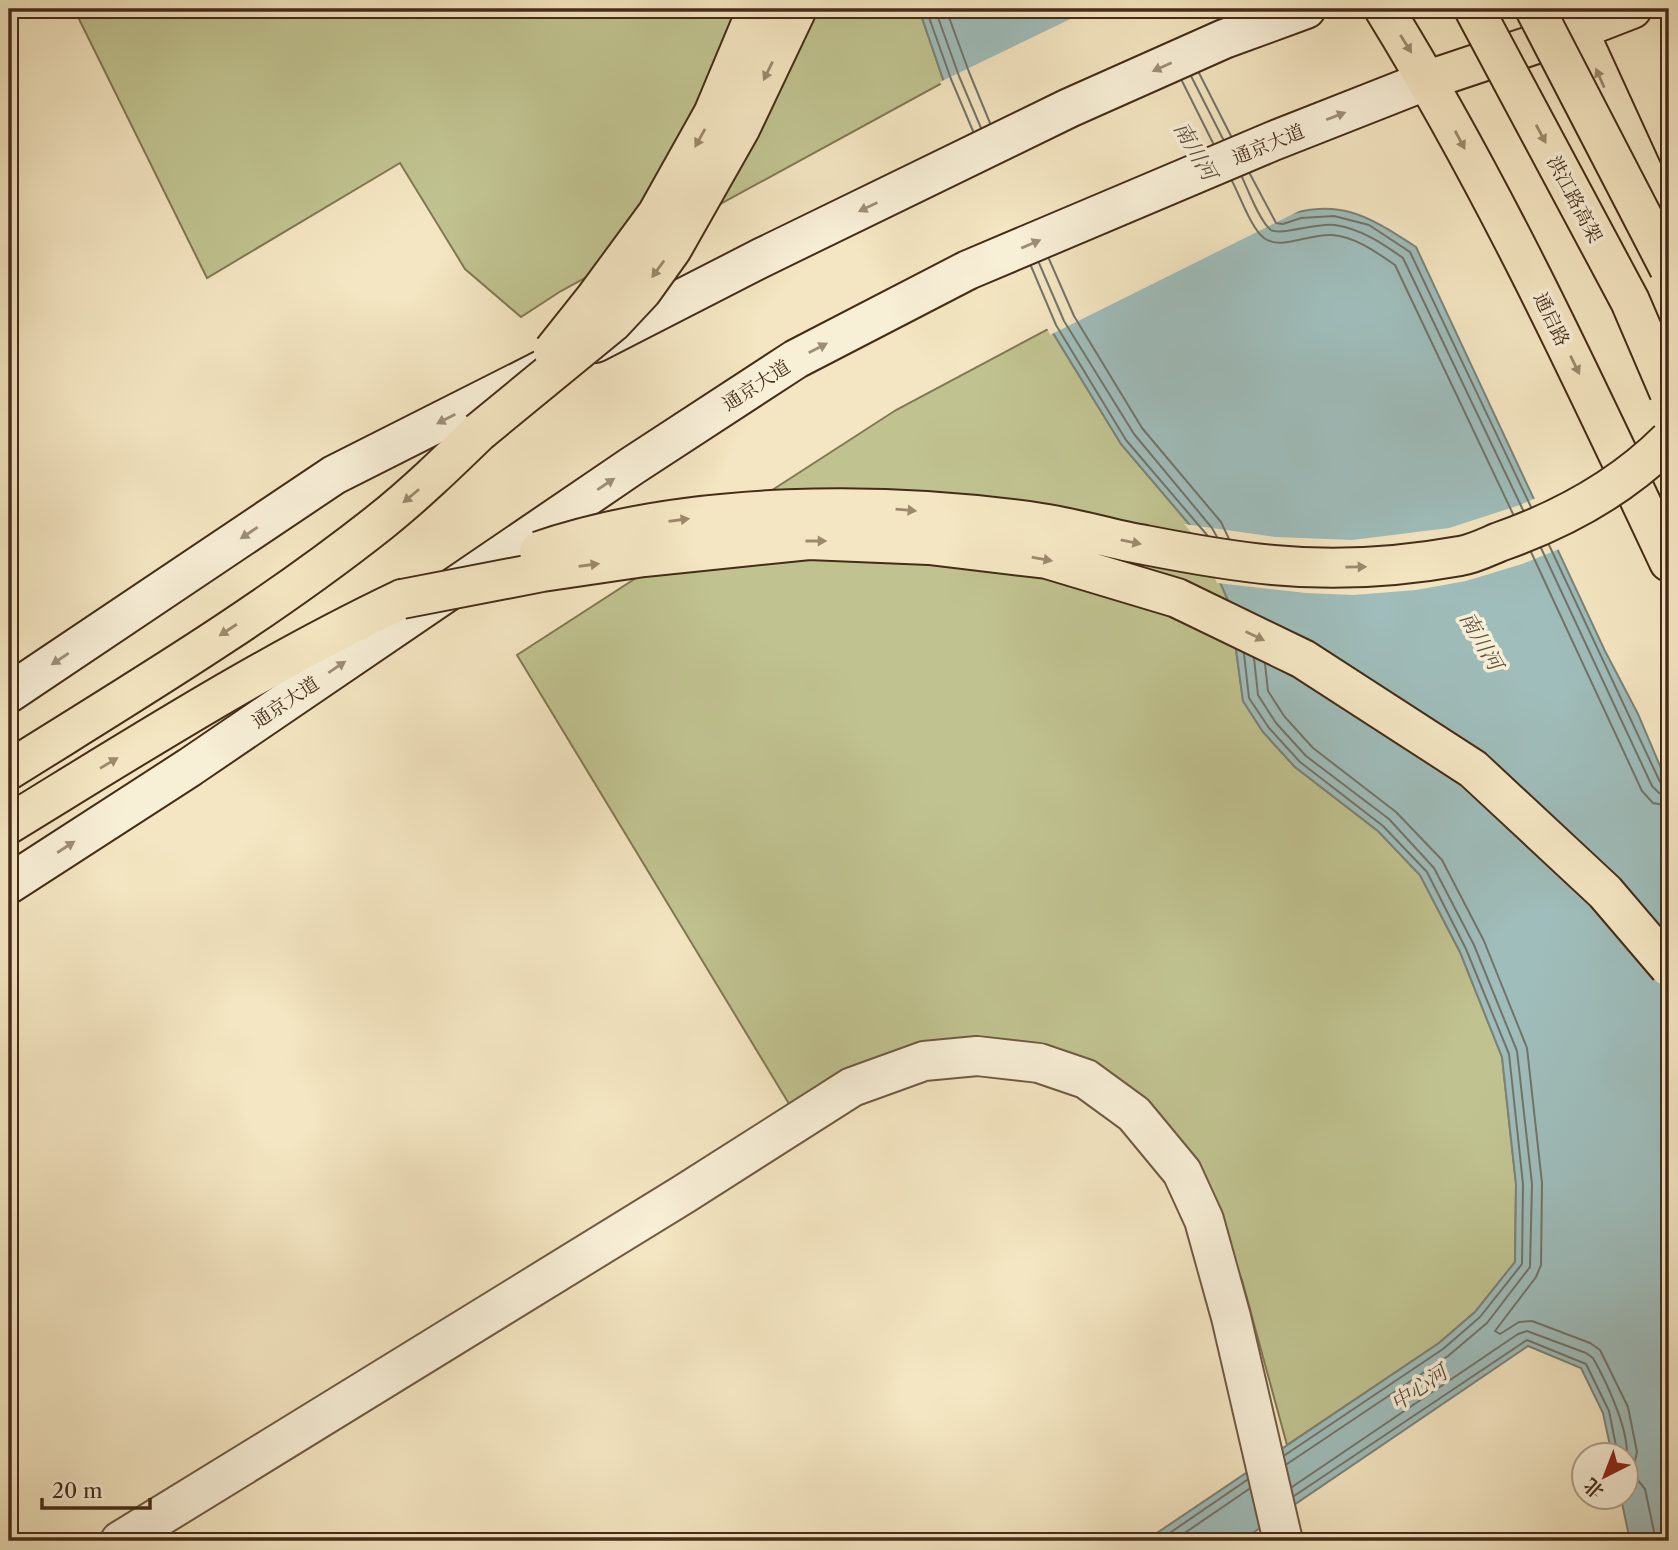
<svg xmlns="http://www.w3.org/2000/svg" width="1678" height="1550" viewBox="0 0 1678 1550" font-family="'Libre Caslon Text','Noto Serif SC',serif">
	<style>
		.green { fill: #c0c390; stroke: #827854; stroke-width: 2 }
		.water { fill: #9fbdbb; stroke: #7b8379; stroke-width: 2 }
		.pier { fill: #f4e6c2 }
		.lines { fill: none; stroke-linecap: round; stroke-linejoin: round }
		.shore { stroke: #727469; stroke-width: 2 }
		.tertiary-casing { stroke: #715a42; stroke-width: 42 }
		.secondary-casing { stroke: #452c17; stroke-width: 42 }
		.primary-casing { stroke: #452c17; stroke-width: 42 }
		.trunk-casing { stroke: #452c17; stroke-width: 42 }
		.tertiary { stroke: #f8efd7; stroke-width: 38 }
		.secondary { stroke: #f8efd7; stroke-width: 38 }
		.primary { stroke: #f4e6c2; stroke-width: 38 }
		.trunk { stroke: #f4e6c2; stroke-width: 38 }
		.trunk-bridge-casing { stroke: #452c17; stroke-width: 42; stroke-linecap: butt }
		.trunk-bridge { stroke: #f4e6c2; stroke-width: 38 }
		.oneway { fill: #9c896c }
		.oneway2 { fill: #9e8e77 }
		.labels { text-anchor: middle; stroke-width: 7; stroke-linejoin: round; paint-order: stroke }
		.street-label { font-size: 19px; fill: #452c17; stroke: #f8efd7 }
		.water-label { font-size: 21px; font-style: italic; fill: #5c5040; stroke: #f8efd7 }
	</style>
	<rect width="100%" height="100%" fill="#f4e6c2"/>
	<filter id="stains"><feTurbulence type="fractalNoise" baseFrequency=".00286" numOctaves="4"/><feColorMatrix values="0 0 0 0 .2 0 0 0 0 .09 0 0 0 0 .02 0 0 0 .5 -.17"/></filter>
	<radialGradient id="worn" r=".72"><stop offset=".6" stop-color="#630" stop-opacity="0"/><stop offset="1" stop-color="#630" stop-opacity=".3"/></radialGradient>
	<!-- green -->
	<path class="green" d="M74,9H919L944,82L561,291L521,317L465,269L400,163L207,278Z
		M1050,328L1121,444L1201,538L1230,605L1243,701L1263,732L1295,767L1378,831L1420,875L1460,952L1502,1057L1516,1184L1515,1262L1475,1312L1439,1343L1287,1445L1242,1280L1179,1148L1001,1043L791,1107L517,655L896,410Z"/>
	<!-- water -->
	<path class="water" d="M919,9H1175L1279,217C1340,198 1365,214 1416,247L1605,651L1638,714L1669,787V1541H1630L1621,1498H1626V1456L1612,1455L1603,1413L1581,1368L1528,1346L1241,1541H1145L1439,1343L1475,1312L1515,1262L1516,1184L1502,1057L1460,952L1420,875L1378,831L1295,767L1263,732L1243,701L1230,605L1201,538L1121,444L1050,328L944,82Z"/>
	<!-- pier -->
	<path class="pier" d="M1091,9H1179L1281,213L1305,208L1050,335L940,82Z
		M1538,497L1562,548L1522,564L1466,581L1416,590L1354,595L1306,593L1217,583L1198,540L1184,524L1276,537L1352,540L1449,528L1520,505Z"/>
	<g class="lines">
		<!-- shore -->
		<path class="shore" d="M926,9L951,79L973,131
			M935,9L959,76L981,128
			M946,9L969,72L990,123
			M1199,73L1231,136
			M1191,76L1223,139
			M1182,81L1213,143
			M1250,174L1276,223L1283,224L1301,218L1334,216L1369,225L1410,252L1531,507
			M1242,177C1248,190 1260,222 1271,230C1280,236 1318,222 1335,225C1361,229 1382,243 1403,258L1523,510
			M1232,181C1240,196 1251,228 1264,238C1281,251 1310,233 1332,235C1356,237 1376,252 1395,265L1513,514
			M1049,259L1074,316L1142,428L1221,522L1229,539
			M1039,263L1064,321L1134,434L1212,528L1217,537
			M1031,266L1056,325L1126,440L1207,535
			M1549,545L1660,782L1664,786L1669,787
			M1541,548L1652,786L1659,793L1669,796
			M1531,552L1642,791L1653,803L1669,806
			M1244,654L1249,698L1269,728L1300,762L1383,826L1427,872L1466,949L1509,1054L1523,1184L1522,1264L1480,1317L1443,1349L1285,1455
			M1254,658L1258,695L1276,723L1306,756L1389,819L1434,868L1474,945L1517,1051L1532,1184L1530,1267L1487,1323L1448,1356L1287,1464
			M1265,664L1268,691L1284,716L1313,748L1396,812L1442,860L1484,941L1527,1048L1542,1183L1541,1265L1536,1277L1495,1331L1500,1334L1519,1322L1532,1321L1590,1343L1600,1350L1628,1407L1637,1452L1632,1473L1645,1489L1656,1541
			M1292,1487L1518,1334L1527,1331L1586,1353L1593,1358C1606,1381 1632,1435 1626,1461
			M1294,1496L1527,1340L1586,1364L1609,1411L1618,1456
			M1158,1541L1247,1480
			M1173,1541L1249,1489"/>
		<!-- tertiary casing -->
		<g class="tertiary-casing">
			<path id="tertiary" d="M120,1541L684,1194L852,1087L924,1061L977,1056L1039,1063L1086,1079L1134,1114L1182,1172L1204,1220L1231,1317L1283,1541"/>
		</g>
		<!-- secondary casing -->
		<g class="secondary-casing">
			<path id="secondary" d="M595,343L763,257L1069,108L1224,39L1306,9
				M9,693L334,475L542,370
				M9,884L190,767L632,466L796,359L968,270L1273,141L1428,80"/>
		</g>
		<!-- primary casing -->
		<g class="primary-casing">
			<path id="primary" d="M1384,9C1493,186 1581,375 1669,562
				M1566,9L1578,30L1669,229
				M1428,80L1578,30L1632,9"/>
		</g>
		<!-- trunk casing -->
		<g class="trunk-casing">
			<path id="trunk" d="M9,770C135,691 264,614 380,522C415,494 447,463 479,432
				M9,824C138,745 265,664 402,599"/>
		</g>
		<!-- tertiary -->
		<use href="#tertiary" class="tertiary"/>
		<!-- secondary -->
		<use href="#secondary" class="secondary"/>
		<!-- primary -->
		<use href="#primary" class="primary"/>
		<!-- trunk -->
		<use href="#trunk" class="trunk"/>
		<!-- trunk-bridge casing -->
		<g class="trunk-bridge-casing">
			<path id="trunk-bridge" d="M1474,9L1630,301L1669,392
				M1535,9L1669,268
				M553,351L596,297L657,214L713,114L757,9
				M479,432L613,322L642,291L672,249L740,129L797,9
				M539,551C688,500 886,500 1041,523C1076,528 1110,539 1145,545C1186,553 1230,561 1273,565C1335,571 1399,567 1460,556C1473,554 1487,547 1499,542C1562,520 1622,487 1669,440
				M402,599L542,572L644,557L809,540L929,545L1047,559L1177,598L1303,659L1473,769L1605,892L1669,967"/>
		</g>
		<!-- trunk-bridge -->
		<use href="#trunk-bridge" class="trunk-bridge"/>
	</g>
	<!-- one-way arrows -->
	<defs><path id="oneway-solid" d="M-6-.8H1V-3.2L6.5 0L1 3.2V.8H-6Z" transform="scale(1.75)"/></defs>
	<g class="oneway">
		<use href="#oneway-solid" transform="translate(1406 44) rotate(58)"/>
		<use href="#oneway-solid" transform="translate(768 71) rotate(116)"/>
		<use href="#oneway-solid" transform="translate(1600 78) rotate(-114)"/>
		<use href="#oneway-solid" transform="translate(1541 134) rotate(62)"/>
		<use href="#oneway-solid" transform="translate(700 138) rotate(119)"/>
		<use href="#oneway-solid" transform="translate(1460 140) rotate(62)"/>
		<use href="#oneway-solid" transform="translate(658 269) rotate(126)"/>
		<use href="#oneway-solid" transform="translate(1575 365) rotate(64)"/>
		<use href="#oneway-solid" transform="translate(411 496) rotate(140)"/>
		<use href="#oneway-solid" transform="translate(906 510) rotate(5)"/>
		<use href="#oneway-solid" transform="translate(679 520) rotate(-8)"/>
		<use href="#oneway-solid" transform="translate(816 541)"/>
		<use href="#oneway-solid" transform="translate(1131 542) rotate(12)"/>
		<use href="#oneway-solid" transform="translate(1042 559) rotate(10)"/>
		<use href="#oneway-solid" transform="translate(589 565) rotate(-8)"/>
		<use href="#oneway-solid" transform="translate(1356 567) rotate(-1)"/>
		<use href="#oneway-solid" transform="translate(228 630) rotate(147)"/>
		<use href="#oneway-solid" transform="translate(1255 636) rotate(26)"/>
		<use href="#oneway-solid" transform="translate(109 763) rotate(-31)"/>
	</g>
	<g class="oneway2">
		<use href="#oneway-solid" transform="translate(1162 67) rotate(156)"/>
		<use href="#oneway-solid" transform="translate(1336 116) rotate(-21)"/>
		<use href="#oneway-solid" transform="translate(868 207) rotate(154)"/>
		<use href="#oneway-solid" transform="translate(1031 244) rotate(-23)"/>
		<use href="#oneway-solid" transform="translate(818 348) rotate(-27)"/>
		<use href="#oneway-solid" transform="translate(446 419) rotate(153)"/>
		<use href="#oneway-solid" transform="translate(606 484) rotate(-34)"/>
		<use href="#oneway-solid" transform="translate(249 533) rotate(146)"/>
		<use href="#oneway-solid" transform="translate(60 659) rotate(146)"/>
		<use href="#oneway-solid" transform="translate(337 667) rotate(-34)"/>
		<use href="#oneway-solid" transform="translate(66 847) rotate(-33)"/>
	</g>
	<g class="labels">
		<!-- street labels -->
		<g class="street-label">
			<text transform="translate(1268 144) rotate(-22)" y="7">通京大道</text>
			<text transform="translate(1575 199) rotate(62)" y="7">洪江路高架</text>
			<text transform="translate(1552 319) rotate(64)" y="7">通启路</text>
			<text transform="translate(756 385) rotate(-33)" y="7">通京大道</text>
			<text transform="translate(285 702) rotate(-34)" y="7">通京大道</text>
		</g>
		<!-- water labels -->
		<g class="water-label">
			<text transform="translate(1195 151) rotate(60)" y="7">南川河</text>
			<text transform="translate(1481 641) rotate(60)" y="7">南川河</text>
			<text transform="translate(1419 1388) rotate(-34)" y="7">中心河</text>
		</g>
	</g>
	<!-- margin -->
	<rect width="1678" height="1550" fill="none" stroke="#f4e6c2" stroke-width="35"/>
	<rect x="10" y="10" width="1657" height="1529" fill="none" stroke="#452c17" stroke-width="3.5"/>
	<rect x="18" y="18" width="1643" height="1515" fill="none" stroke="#452c17" stroke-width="2"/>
	<!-- north arrow -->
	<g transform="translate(1605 1476) rotate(222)"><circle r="33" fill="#f8efd7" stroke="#b0a18a" stroke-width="2"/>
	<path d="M0-5L12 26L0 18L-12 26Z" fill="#8f2418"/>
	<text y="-10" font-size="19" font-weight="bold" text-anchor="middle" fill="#452c17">北</text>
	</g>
	<!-- scale -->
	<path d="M42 1498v10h108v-10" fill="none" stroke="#452c17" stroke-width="3.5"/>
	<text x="52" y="1498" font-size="21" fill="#452c17" stroke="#f8efd7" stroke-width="5" paint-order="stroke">20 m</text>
	<rect width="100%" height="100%" filter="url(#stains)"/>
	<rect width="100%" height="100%" fill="url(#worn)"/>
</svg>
